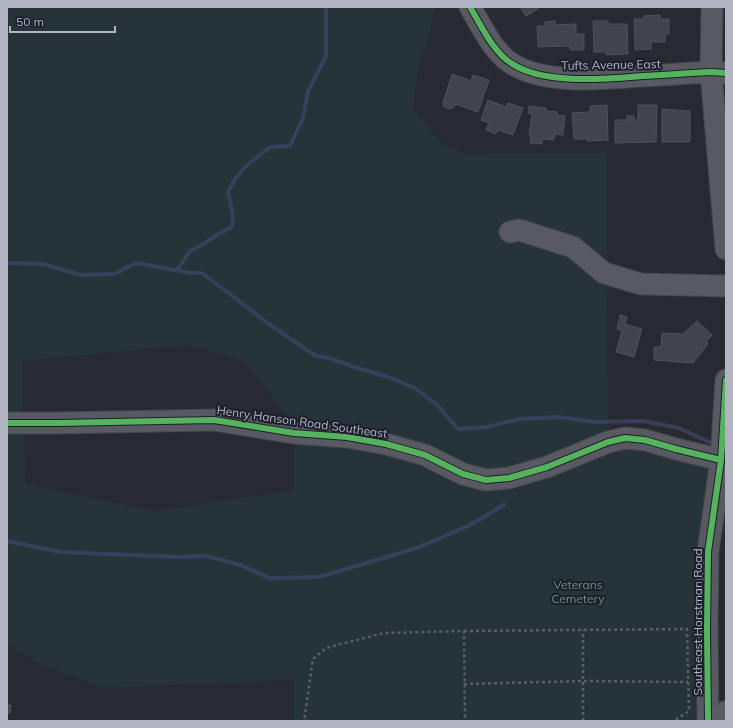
<svg xmlns="http://www.w3.org/2000/svg" width="733" height="728" viewBox="0 0 733 728" font-family="Mulish,sans-serif">
	<style>
		.green { fill: #263338 }
		.lines { fill: none; stroke-linecap: round; stroke-linejoin: round }
		.stream { stroke: #383f5a; stroke-width: 4 }
		.building { fill: #42444b; stroke: #4f515a }
		.minor-casing { stroke: #44454c; stroke-width: 23 }
		.major-casing { stroke: #45474f; stroke-width: 24 }
		.path { stroke: #5b5d64; stroke-width: 2.5; stroke-dasharray: 3 3; stroke-linecap: butt }
		.minor { stroke: #585961; stroke-width: 21 }
		.major { stroke: #5a5b63; stroke-width: 22 }
		.cycleway-casing { stroke: #1c1f2c; stroke-width: 8 }
		.cycleway { stroke: #56b35d; stroke-width: 6 }
		.labels { text-anchor: middle; stroke-width: 4; stroke-linejoin: round; paint-order: stroke }
		.street-label { font-size: 12px; fill: #b2b4c4; stroke: #1c1f2c }
		.park-label { font-size: 12px; fill: #6b927d; stroke: #1c1f2c }
	</style>
	<rect width="100%" height="100%" fill="#282a32"/>
	<!-- green -->
	<path class="green" d="M7,7H435L428,40L418,68L413,110L442,143L465,154L607,153L608,434L536,465L487,475L469,469L427,448L343,431L296,426L244,361L188,345L22,361L25,484L154,511L294,490V433C338,436 383,439 425,455C445,463 464,478 486,480C515,482 560,463 587,452C599,447 611,440 624,439C642,437 660,445 677,450C692,453 707,456 721,460L708,552L707,629L708,721H294V680L104,688L39,664L7,644Z"/>
	<g class="lines">
		<!-- stream -->
		<path class="stream" d="M7,263L43,264L81,275L114,274L136,263L191,273H202L269,324L316,356L329,358L354,367L388,377L415,388L438,406L458,429L487,427L519,419L559,417L595,422L643,421L679,428L709,442
			M177,270L190,251L200,246L220,233L232,227L233,215L228,192L235,179L245,167L270,147L290,146L303,118L308,91L326,56V7
			M7,541L60,552L178,557L206,556L241,565L269,578L319,577L417,548L468,526L504,505"/>
	</g>
	<!-- building -->
	<path class="building" d="M520,7H539V8L526,16Z
		M660,15V19H669V34L665,35V42H651V49L635,50L634,19H644V16Z
		M555,21V25L576,24V34H584V50H570V46L538,47L537,26H545V22Z
		M593,21H608V24H627L628,54L606,55V52H594Z
		M452,74L471,81L473,75L489,80L478,112L455,104L454,107L449,109L444,107L443,103Z
		M488,100L506,107L508,103L523,108L513,135L498,130L496,134L486,130L489,123L481,120Z
		M607,105L608,140L587,141V139H574L572,113L590,112V106Z
		M638,105H657L656,142L615,143V120H627V116H634V120H638Z
		M529,106L546,108V111L557,112V115L565,116L563,135L555,134L554,140L542,139V144L530,143L531,135H529L532,114L528,113Z
		M662,109L690,111V142H662Z
		M620,315L627,317L625,324L642,329L634,357L616,352L622,331L617,329Z
		M697,321L712,335L706,341L708,344L693,363L654,360V347H661L662,333L683,334Z
		M7,705H11L10,713H7Z"/>
	<g class="lines">
		<!-- minor casing -->
		<g class="minor-casing">
			<path id="minor" d="M470,7C481,25 493,52 511,63C543,85 604,79 642,76C665,75 688,73 711,72L726,73
				M712,7L711,72L726,249
				M510,232L519,230L573,247L604,273L641,284L726,286
				M7,423H58L214,420L294,433L347,437L386,444L425,455L463,474L486,480L509,478L547,467L608,442L625,438L645,440L676,449L721,460
				M708,721L707,629L708,552L721,460L726,380"/>
		</g>
		<!-- major casing -->
		<g class="major-casing">
			<path id="major" d="M711,721L726,712"/>
		</g>
		<!-- path -->
		<path class="path" d="M464,631L687,629L689,711L674,721
			M464,684L583,681L688,682
			M307,721H304L313,659L326,648L384,633L464,631L465,721
			M583,721V630"/>
		<!-- minor -->
		<use href="#minor" class="minor"/>
		<!-- major -->
		<use href="#major" class="major"/>
		<!-- cycleway casing -->
		<g class="cycleway-casing">
			<path id="cycleway" d="M470,7C481,25 493,52 511,63C543,85 604,79 642,76C665,75 688,73 711,72L726,73
				M7,423H58L214,420L294,433L347,437L386,444L425,455L463,474L486,480L509,478L547,467L608,442L625,438L645,440L676,449L721,460
				M708,721L707,629L708,552L721,460L726,380"/>
		</g>
		<!-- cycleway -->
		<use href="#cycleway" class="cycleway"/>
	</g>
	<g class="labels">
		<!-- street labels -->
		<g class="street-label">
			<text transform="translate(611 65) rotate(-1)" y="4">Tufts Avenue East</text>
			<text transform="translate(302 422) rotate(8)" y="4">Henry Hanson Road Southeast</text>
			<text transform="translate(698 622) rotate(-90)" y="4">Southeast Horstman Road</text>
		</g>
		<!-- park labels -->
		<g class="park-label">
			<text x="578" y="589">Veterans<tspan x="578" dy="14">Cemetery</tspan></text>
		</g>
	</g>
	<!-- border -->
	<rect width="733" height="728" fill="none" stroke="#b2b4c4" stroke-width="16"/>
	<!-- scale -->
	<path d="M10 26v6h105v-6" fill="none" stroke="#b2b4c4" stroke-width="2"/>
	<text x="16" y="26" font-size="12" fill="#b2b4c4" stroke="#1c1f2c" stroke-width="3" paint-order="stroke">50 m</text>
</svg>
